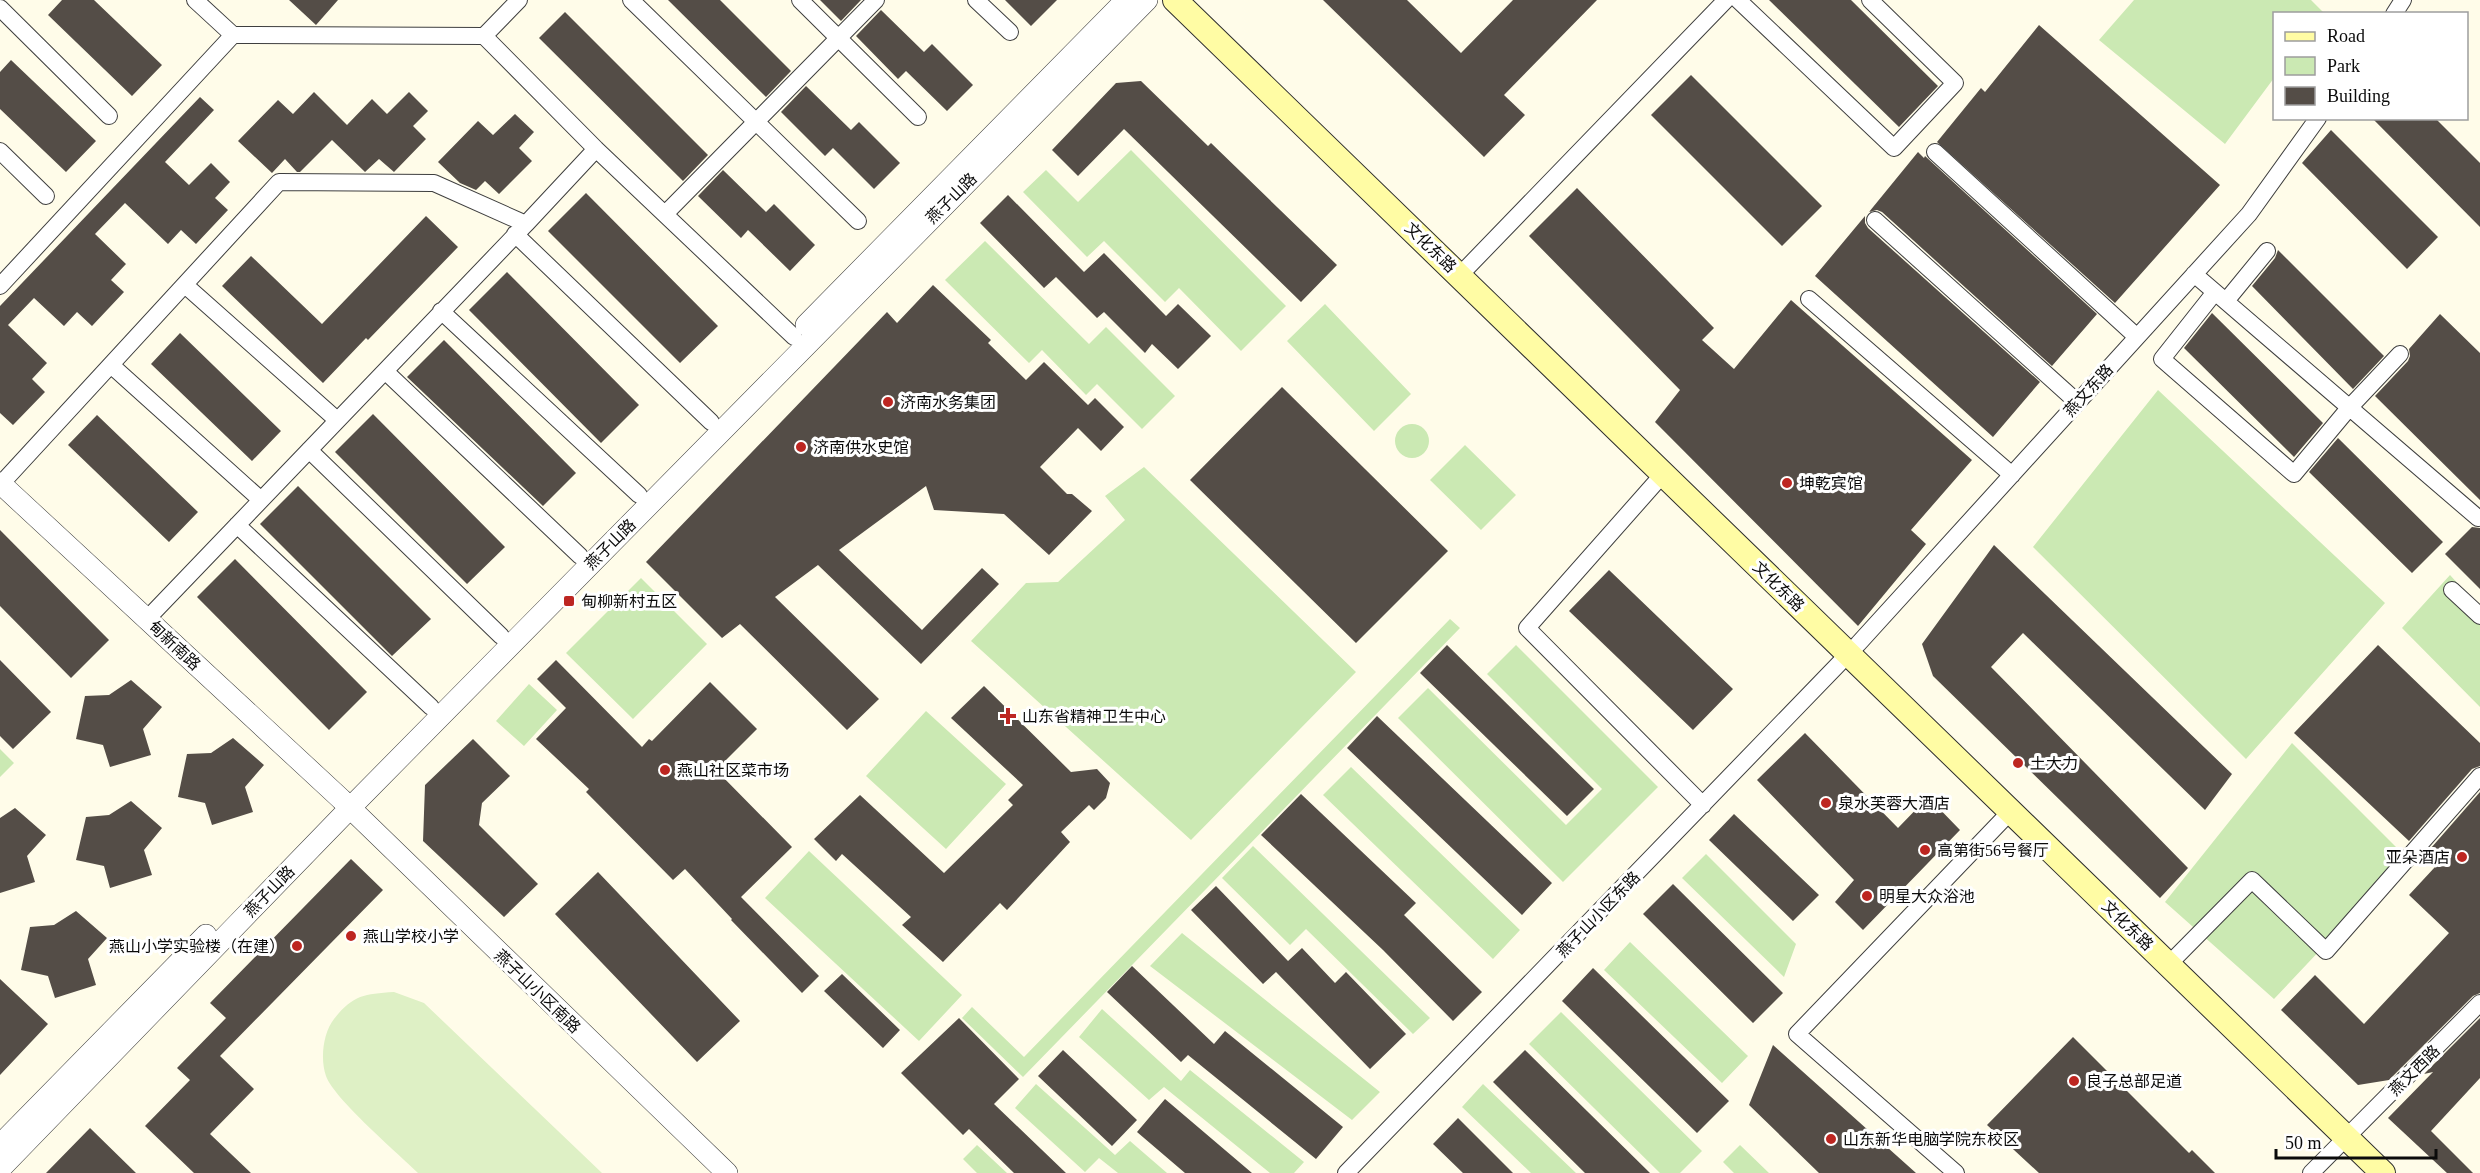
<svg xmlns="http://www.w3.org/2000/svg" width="2480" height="1173" viewBox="0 0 2480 1173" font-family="'Times New Roman','Noto Sans SC',serif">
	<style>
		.green { fill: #cbe9b3 }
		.pitch { fill: #def0c5 }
		.building { fill: #544d47 }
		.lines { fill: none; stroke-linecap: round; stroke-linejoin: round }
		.minor-casing { stroke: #3e3e3e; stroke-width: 18 }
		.tertiary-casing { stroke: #3e3e3e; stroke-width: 22 }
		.secondary-casing { stroke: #2d2d2d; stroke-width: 26 }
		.minor { stroke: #fff; stroke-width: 16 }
		.tertiary { stroke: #fff; stroke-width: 21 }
		.secondary { stroke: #fffca4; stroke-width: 24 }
		.poi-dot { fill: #bd2621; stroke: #fff; stroke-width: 2 }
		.labels { text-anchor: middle; stroke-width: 6; stroke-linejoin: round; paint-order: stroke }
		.street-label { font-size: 16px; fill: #0b0b0b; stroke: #fff }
		.poi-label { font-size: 16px; fill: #0b0b0b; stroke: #fff; text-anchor: start }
	</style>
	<rect width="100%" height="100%" fill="#fffce9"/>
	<!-- green -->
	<path class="green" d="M2134,0H2311L2323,12L2274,14V78L2225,144L2099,40Z
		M1131,150L1286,306L1241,351L1179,288L1165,302L1104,241L1087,257L1023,192L1046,170L1078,202Z
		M985,241L1089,344L1106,327L1175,396L1142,429L1097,384L1086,395L1042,350L1029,363L945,280Z
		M1325,304L1411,394L1374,431L1287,341Z
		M2158,390L2385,603L2246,759L2033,547Z
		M1395 441a17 17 0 1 1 34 0a17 17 0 1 1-34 0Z
		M1465,445L1516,495L1481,530L1430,480Z
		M1144,467L1356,672L1191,840L971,641L1026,583L1058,582L1125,520L1105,496Z
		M2450,575L2480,608V707L2402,628Z
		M641,578L707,644L633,719L566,653Z
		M1450,619L1460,628L1023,1077L962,1018L972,1007L1024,1057Z
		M1516,645L1658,787L1563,882L1398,718L1428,688L1566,825L1602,789L1487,674Z
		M529,684L557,710L524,746L496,721Z
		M926,711L1006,784L946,849L866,776Z
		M2292,743L2407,858L2274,999L2165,902Z
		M0,749L14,763L0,777Z
		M1351,767L1520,930L1493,959L1323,795Z
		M1253,846L1430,1018L1413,1034L1306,929L1290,945L1222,878Z
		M809,851L962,995L919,1041L765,898Z
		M1706,854L1796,944L1784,977L1682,878Z
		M1182,933L1380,1092L1352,1120L1150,966Z
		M1630,942L1748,1056L1722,1083L1604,970Z
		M1102,1009L1181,1081L1190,1070L1304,1162L1294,1173H1270L1164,1087L1149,1100L1079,1037Z
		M1561,1012L1702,1151L1680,1173H1660L1529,1044Z
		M1036,1084L1115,1155L1130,1141L1167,1173H1118L1099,1158L1085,1172L1015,1108Z
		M1483,1084L1576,1173H1531L1462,1107Z
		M977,1145L1007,1173H977L963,1159Z
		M1740,1145L1769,1173H1734L1723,1162Z"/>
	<!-- pitch -->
	<path class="pitch" d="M394,992L424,1003L602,1173H418C399,1154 334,1099 326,1076C320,1059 323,1033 334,1019C353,995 364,994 394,992Z"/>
	<!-- building -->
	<path class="building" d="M62,0H94L162,65L132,96L48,15Z
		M289,0H338L316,25Z
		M668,0H720L791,71L766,97Z
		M820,0H861L841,21Z
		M1005,0H1057L1031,26Z
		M1323,0H1407L1461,53L1513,0H1597L1504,95L1525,115L1484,157Z
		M1769,0H1851L1938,86L1899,127Z
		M881,10L924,52L932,44L973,85L947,111L906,71L898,79L856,36Z
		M565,12L708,155L683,181L539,38Z
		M2039,25L2220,185L2115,303L1937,142L1981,88L1985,92Z
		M11,60L96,141L66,172L0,109V72Z
		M1691,75L1822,206L1782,246L1651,115Z
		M1141,81L1208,146L1211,143L1337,265L1301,302L1124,129L1078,176L1052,150L1116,83Z
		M806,86L851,130L859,122L900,163L874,189L833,148L825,156L781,112Z
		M314,92L347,125L372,99L387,114L409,92L428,111L413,126L426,139L394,172L379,159L365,172L332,140L300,172H297L285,159L272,173L238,141L278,100L293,114Z
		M200,97L214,110L165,162L189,185L211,163L230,182L215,198L228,210L196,244L181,230L168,244L125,203L95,234L126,264L111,280L124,292L92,326L77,312L64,326L34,298L8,325L47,363L32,379L45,392L13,425L0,413V306Z
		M515,114L534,132L519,148L532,161L499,194L485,181L476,190L460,183L438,162L478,121L493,135Z
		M2372,118H2435L2480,163V227Z
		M2331,130L2438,237L2407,269L2302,163Z
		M1918,152L1924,158L1925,156L2097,314L2052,366L1882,212L1877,210L1869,212Z
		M723,170L766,212L774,204L815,245L790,271L748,230L741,238L698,196Z
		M1577,188L1714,328L1702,340L1734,369L1791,300L1972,460L1911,530L1926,544L1858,626L1655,422L1680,390L1529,236Z
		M586,193L718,326L680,363L548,231Z
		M1008,195L1084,272L1104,253L1166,316L1178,304L1211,336L1178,369L1152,344L1145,353L1104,312L1097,318L1056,277L1044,288L980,223Z
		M426,216L458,247L368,340L366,338L323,383L222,286L251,256L322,324Z
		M1865,216V223L1868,228L2040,382L1993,437L1815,276Z
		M2278,250L2384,356L2353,389L2252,286L2275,258Z
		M507,272L639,405L601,443L469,310Z
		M933,285L991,340L988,343L1026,380L1044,362L1088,405L1095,398L1124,427L1101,451L1078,428L1040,467L1067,494H1072L1092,511L1049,555L1004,514L934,510L926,486L839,550L922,630L982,568L999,584L921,664L818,565L775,597L879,699L847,730L740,624L722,638L646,562L887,312L897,323Z
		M2212,313L2323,423L2294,457L2184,348Z
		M2440,314L2480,353V500L2375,396L2408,361L2410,356L2409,349Z
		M180,333L281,431L252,461L151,364Z
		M444,340L576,473L543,506L407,377Z
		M1282,387L1448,551L1356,643L1190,480Z
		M373,414L505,547L467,584L335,452Z
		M97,415L198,512L169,542L68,445Z
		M2338,438L2443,542L2412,573L2309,472Z
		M298,486L431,619L392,656L260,524Z
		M2472,527L2480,528V589L2445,554Z
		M0,530L109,640L71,678L0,606Z
		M1994,545L2232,774L2205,810L2023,633L1991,667L2188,868L2160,898L1933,676L1922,644Z
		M235,559L367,692L329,730L197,597Z
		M1609,570L1733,689L1693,730L1569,611Z
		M1447,645L1594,789L1567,816L1420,673Z
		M2378,645L2480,743V766L2472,769L2409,841L2294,733Z
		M0,660L51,712L13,749L0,736Z
		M556,660L642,747L649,739L652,741L710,682L757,729L716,770L792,847L741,897L819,976L802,993L731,920L732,919L685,869L673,880L586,792L589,789L536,739L566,708L537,679Z
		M131,680L162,707L143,729L151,755L110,767L103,745L76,739L85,696L109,695Z
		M984,686L1071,772L1097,769L1110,783L1106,798L1094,810L1089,805L1061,832L1070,842L1007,910L1000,903L943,962L902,925L911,917L842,854L836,861L814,839L860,795L944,873L1013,805L1008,800L1023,785L951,718Z
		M1377,716L1552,883L1522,915L1347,748Z
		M1805,733L1898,828L1928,797L1960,830L1863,930L1835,902L1854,880L1757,780Z
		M233,738L264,765L245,787L253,812L212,825L205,803L178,797L187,754L211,753Z
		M473,739L510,776L482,803L479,825L538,884L504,917L423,841L425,785Z
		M2480,792V993L2473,996L2389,1080L2358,1085L2281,1010L2315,975L2364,1024L2449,933L2409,895L2435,867L2424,856Z
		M1301,794L1416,903L1404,915L1482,992L1453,1021L1383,950L1261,835Z
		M131,801L162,828L144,850L152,875L110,888L104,866L76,860L86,817L109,815Z
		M15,808L46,835L27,856L35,882L0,893V818Z
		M1734,814L1819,895L1793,921L1709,840Z
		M351,859L383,890L220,1056L254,1089L210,1134L251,1173H194L145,1126L190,1080L177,1068L226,1018L210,1003Z
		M598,872L740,1021L697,1062L555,914Z
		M1673,884L1783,993L1753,1023L1643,914Z
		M1216,886L1288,961L1302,948L1335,983L1346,972L1406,1034L1370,1069L1276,972L1263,984L1191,910Z
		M76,911L107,938L88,959L96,985L55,998L48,976L21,970L30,927L54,925Z
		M1132,966L1214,1044L1225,1031L1343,1127L1316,1159L1188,1055L1181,1062L1107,992Z
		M1593,968L1729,1101L1697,1133L1562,1001Z
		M842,974L900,1030L883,1048L824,991Z
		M0,979L48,1024L0,1075Z
		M959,1018L1019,1079L994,1104L1066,1173H1014L969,1129L963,1135L901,1073Z
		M2480,1018V1078L2431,1131L2473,1173H2447L2388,1118L2433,1072L2424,1074Z
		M2073,1037L2189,1153L2192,1150L2215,1173H2039L1987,1125Z
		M1773,1045L1916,1173H1819L1749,1105Z
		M1063,1050L1137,1120L1112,1146L1038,1076Z
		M1525,1050L1650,1173H1585L1493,1082Z
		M1165,1099L1252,1173H1185L1137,1132Z
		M1458,1118L1513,1173H1463L1433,1144Z
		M90,1128L136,1173H46Z"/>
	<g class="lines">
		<!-- minor casing -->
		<g class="minor-casing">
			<path id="minor" d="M195,0L233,35L484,36L519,0
				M631,0L858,221
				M800,0L918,117
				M976,0L1010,32
				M1738,0L1894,148L1955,83L1870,0
				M0,8L109,116
				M2394,14L2403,0
				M484,36L596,149L794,337
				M0,151L46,196
				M1935,152L2137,337
				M666,213L876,0
				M1875,220L2077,402
				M515,234L711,422
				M2194,274L2478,518
				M1460,275L1726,0
				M185,285L337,420
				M0,286L233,35
				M2215,292L2162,359L2294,474L2349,408L2400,354
				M1809,299L2012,475
				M2226,301L2267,251
				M441,311L639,495
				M111,365L261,500
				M385,371L580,556
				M309,450L501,636
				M1664,473L1527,628L1703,805
				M1,484L279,182L434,183L526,224L596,149
				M237,525L431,707
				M2452,590L2480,616
				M147,619L526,224
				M2169,964L2252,880L2326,951L2480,776
				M1346,1173L1858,644L2249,214L2318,118
				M1956,1173L1797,1034L2011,811
				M2311,1173L2480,1003"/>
		</g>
		<!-- tertiary casing -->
		<g class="tertiary-casing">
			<path id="tertiary" d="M806,325L1126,0
				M0,483L341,799L727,1173
				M0,1145L206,935
				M0,1169L350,808L1147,0"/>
		</g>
		<!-- secondary casing -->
		<g class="secondary-casing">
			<path id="secondary" d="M1175,0L2383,1173"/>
		</g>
		<!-- minor -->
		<use href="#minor" class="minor"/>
		<!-- tertiary -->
		<use href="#tertiary" class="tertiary"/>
		<!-- secondary -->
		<use href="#secondary" class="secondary"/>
	</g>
	<!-- markers -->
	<g class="poi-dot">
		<circle cx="888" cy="402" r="6"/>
		<circle cx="801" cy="447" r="6"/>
		<circle cx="1787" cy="483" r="6"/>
		<rect x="563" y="595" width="12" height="12" rx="3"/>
		<path d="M1005 707h6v6h6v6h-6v6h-6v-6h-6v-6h6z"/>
		<circle cx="2018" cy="763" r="6"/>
		<circle cx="665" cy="770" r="6"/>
		<circle cx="1826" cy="803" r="6"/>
		<circle cx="1925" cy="850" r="6"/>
		<circle cx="2462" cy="857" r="6"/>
		<circle cx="1867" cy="896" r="6"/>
		<circle cx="351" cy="936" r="6"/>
		<circle cx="297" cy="946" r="6"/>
		<circle cx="2074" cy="1081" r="6"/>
		<circle cx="1831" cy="1139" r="6"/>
	</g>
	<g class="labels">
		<!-- street labels -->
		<g class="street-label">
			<text transform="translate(951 198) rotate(-45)" y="6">燕子山路</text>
			<text transform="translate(1431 247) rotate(44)" y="6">文化东路</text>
			<text transform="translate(2088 390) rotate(-48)" y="6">燕文东路</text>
			<text transform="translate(610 544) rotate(-45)" y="6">燕子山路</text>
			<text transform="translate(1779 586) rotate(44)" y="6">文化东路</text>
			<text transform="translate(175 645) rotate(43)" y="6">甸新南路</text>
			<text transform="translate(269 891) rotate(-46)" y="6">燕子山路</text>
			<text transform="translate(1598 914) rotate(-46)" y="6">燕子山小区东路</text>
			<text transform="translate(2128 925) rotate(44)" y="6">文化东路</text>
			<text transform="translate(538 991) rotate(44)" y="6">燕子山小区南路</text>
			<text transform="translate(2414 1070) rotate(-45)" y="6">燕文西路</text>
		</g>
		<!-- poi labels -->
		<g class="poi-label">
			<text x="900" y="408">济南水务集团</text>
			<text x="813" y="453">济南供水史馆</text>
			<text x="1799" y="489">坤乾宾馆</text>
			<text x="581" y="607">甸柳新村五区</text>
			<text x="1022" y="722">山东省精神卫生中心</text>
			<text x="2030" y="769">土大力</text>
			<text x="677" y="776">燕山社区菜市场</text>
			<text x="1838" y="809">泉水芙蓉大酒店</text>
			<text x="1937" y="856">高第街56号餐厅</text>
			<text x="2450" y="863" text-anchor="end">亚朵酒店</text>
			<text x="1879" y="902">明星大众浴池</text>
			<text x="363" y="942">燕山学校小学</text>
			<text x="285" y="952" text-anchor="end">燕山小学实验楼（在建）</text>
			<text x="2086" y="1087">良子总部足道</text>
			<text x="1843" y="1145">山东新华电脑学院东校区</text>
		</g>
	</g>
	<!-- legend -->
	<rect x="2273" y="12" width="195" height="108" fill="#ffffff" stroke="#9d9d9d" stroke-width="1.5"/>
	<rect x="2285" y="32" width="30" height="9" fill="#fffca4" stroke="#9d9d9d" stroke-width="1.5"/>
	<text x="2327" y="42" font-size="18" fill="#0b0b0b">Road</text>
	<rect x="2285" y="57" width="30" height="18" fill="#cbe9b3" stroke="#9d9d9d" stroke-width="1.5"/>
	<text x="2327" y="72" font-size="18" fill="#0b0b0b">Park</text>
	<rect x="2285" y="87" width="30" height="18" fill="#544d47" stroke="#9d9d9d" stroke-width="1.5"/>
	<text x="2327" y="102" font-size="18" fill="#0b0b0b">Building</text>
	<!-- scale -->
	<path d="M2276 1149v9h160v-9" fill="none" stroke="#0b0b0b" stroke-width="3"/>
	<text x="2285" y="1149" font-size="18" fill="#0b0b0b" stroke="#ffffff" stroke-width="4.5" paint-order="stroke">50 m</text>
</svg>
